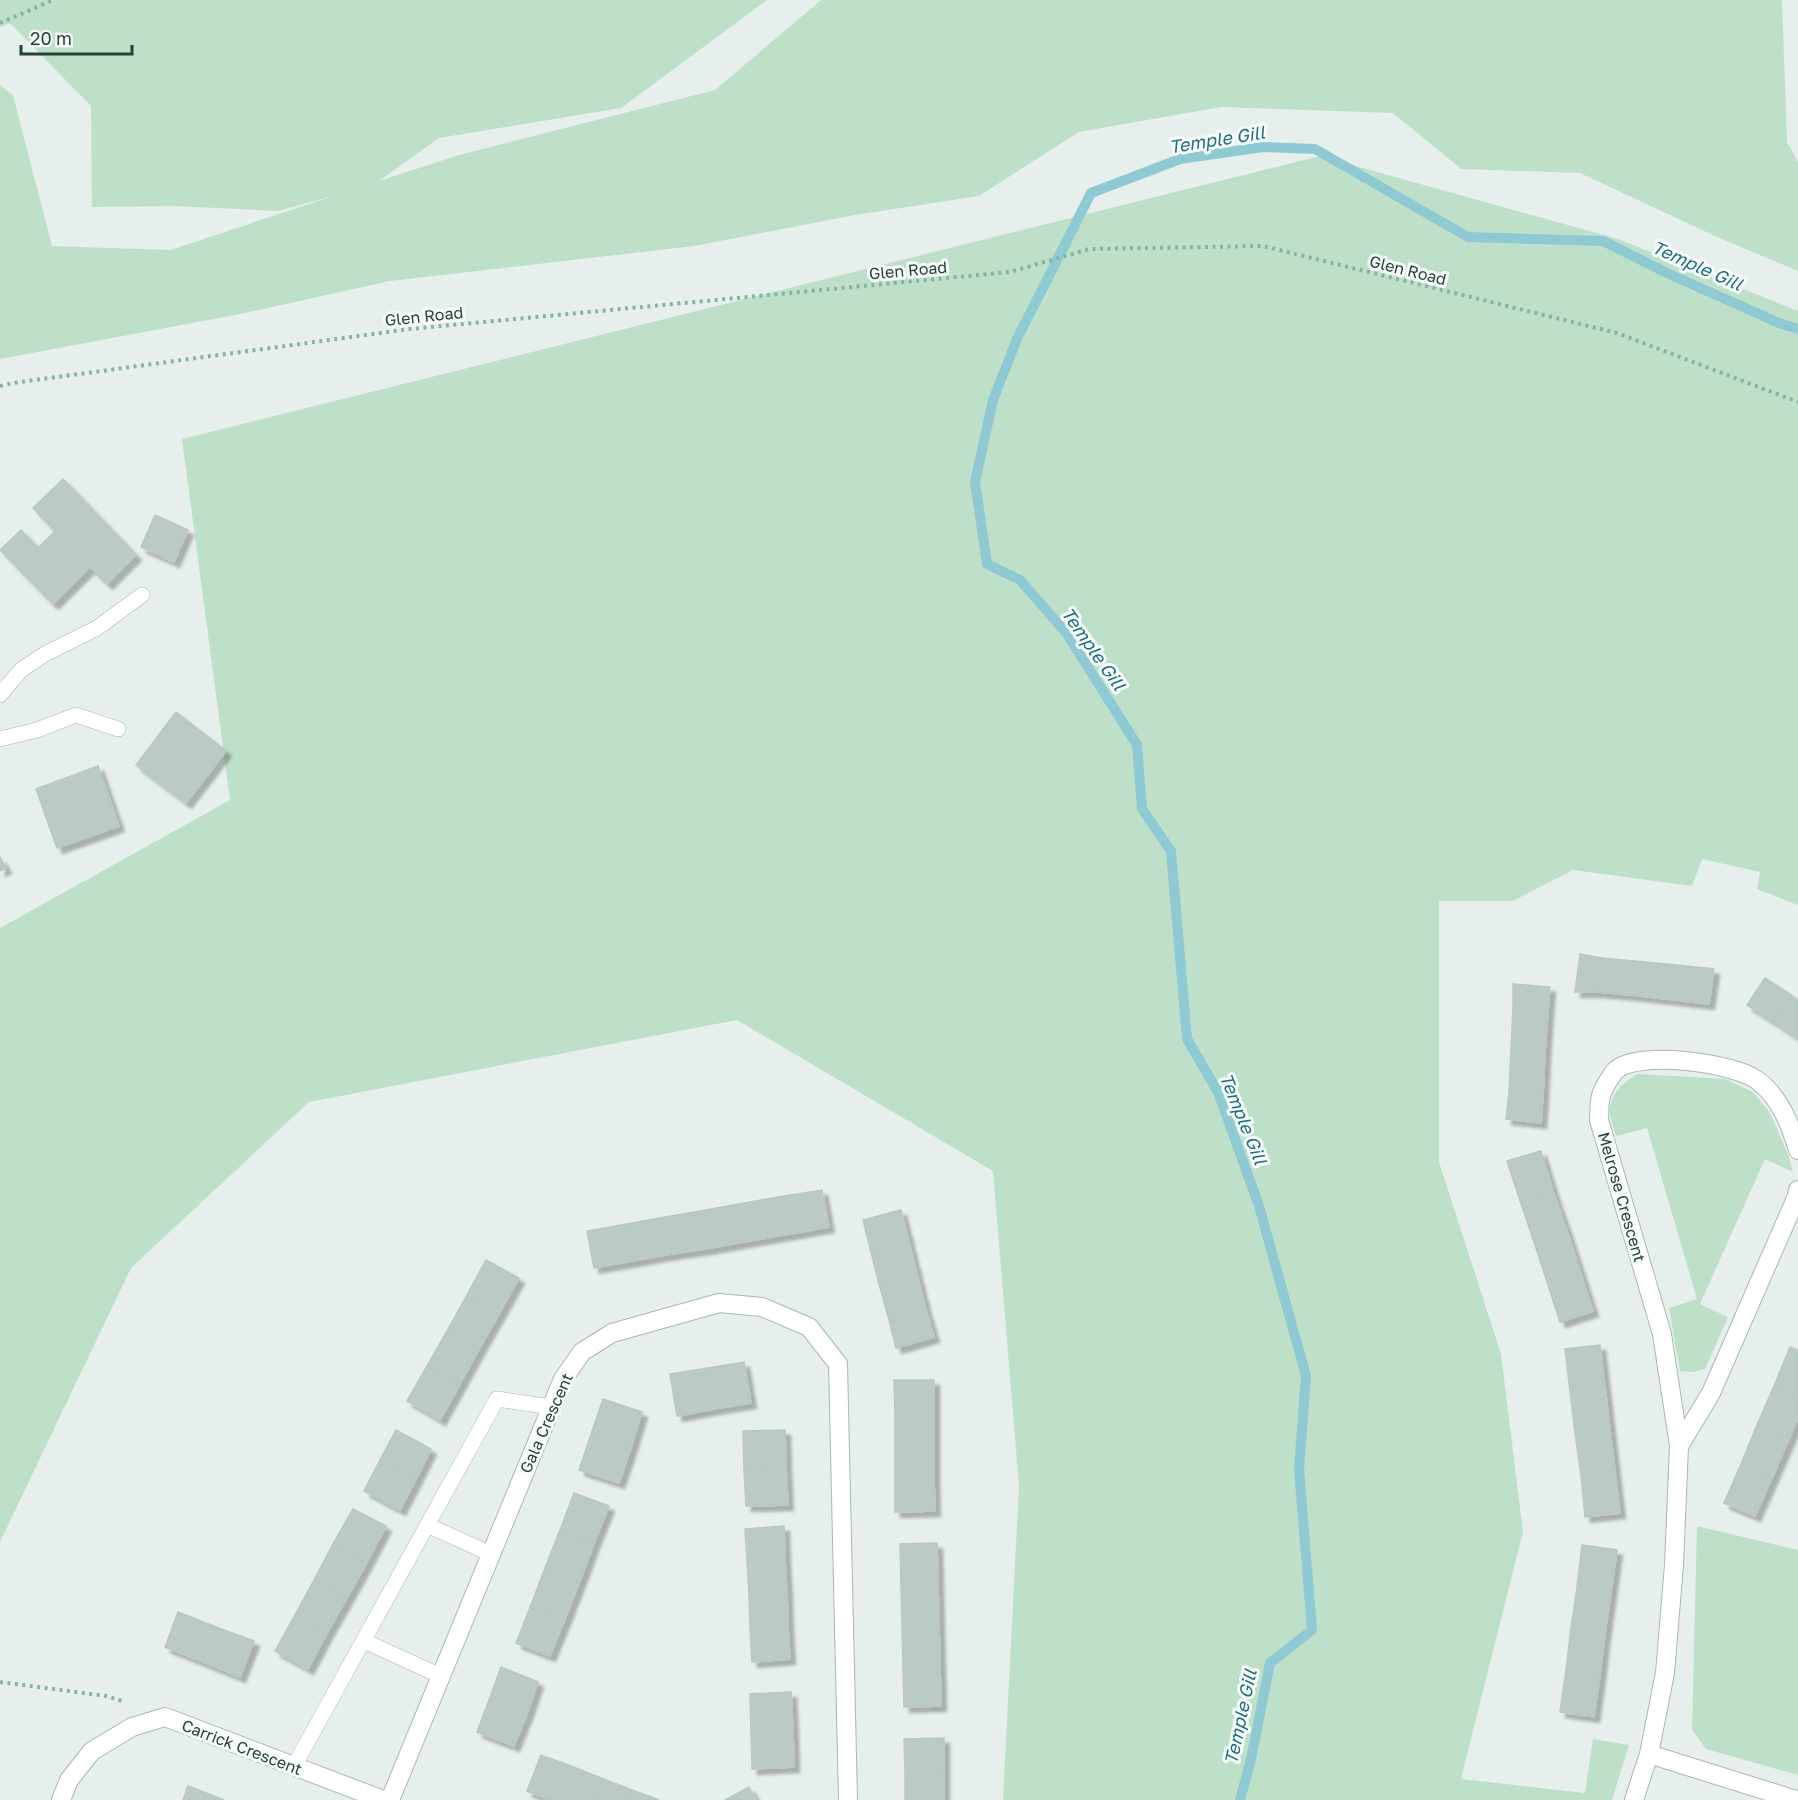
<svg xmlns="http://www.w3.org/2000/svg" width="1798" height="1800" viewBox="0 0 1798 1800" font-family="'Golos Text',sans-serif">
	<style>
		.green { fill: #bfe0c8 }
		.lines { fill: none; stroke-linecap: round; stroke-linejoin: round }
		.stream { stroke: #8ec9d4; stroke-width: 10 }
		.building { fill: #bbcac4; stroke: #b8c9c2; stroke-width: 1.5; filter: url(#shadow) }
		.service-casing { stroke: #a8b8b2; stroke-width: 16 }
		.minor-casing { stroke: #a8b8b2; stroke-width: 20 }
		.path { stroke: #86b3a5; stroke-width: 4; stroke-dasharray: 3 4.5; stroke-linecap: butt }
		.service { stroke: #fff; stroke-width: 15 }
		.minor { stroke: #fff; stroke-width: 18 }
		.labels { text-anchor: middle; stroke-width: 6; stroke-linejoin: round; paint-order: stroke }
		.street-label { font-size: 16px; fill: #24423a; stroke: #f7fbf9 }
		.water-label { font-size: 18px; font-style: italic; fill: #1c6f80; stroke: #f7fbf9 }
	</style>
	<defs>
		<filter id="shadow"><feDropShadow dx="5.5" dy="5.5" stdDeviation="1.5" flood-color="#0004"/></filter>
	</defs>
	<rect width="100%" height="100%" fill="#e6efeb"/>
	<!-- green -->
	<path class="green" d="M0,0H767L621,108L439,138L379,181L459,155L715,90L821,0H1782L1787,142L1798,162V271L1717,237L1580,173L1461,169L1393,113L1221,107L1079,132L979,196L855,215L694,246L390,281L240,314L0,359V85L13,95L52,246L171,250L336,195L278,211L176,206L92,207L91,106L10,23L0,27Z
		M1320,156L1618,239L1798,311V905L1757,889L1760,872L1702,859L1692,886L1573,870L1513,901H1439V1162L1501,1354L1523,1532L1461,1779L1585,1793L1593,1739L1629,1745L1612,1800H1003L1019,1486L993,1171L737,1020L309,1102L131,1268L0,1542V928L230,800L182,439Z
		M1637,1074L1725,1079L1753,1092L1770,1113L1788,1154L1793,1172L1765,1159L1700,1304L1728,1317L1705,1369L1693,1372L1680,1371L1669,1308L1697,1299L1647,1128L1616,1136C1614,1128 1609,1116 1610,1107C1612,1092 1625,1081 1637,1074Z
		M1697,1526L1798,1550V1775L1706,1749L1692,1730Z"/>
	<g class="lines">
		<!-- stream -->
		<path class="stream" d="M1240,1800L1251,1759L1270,1663L1312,1630L1299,1469L1306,1376L1259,1206L1218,1092L1187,1039L1171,851L1142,809L1137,745L1067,634L1020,580L987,564L975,482L993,400L1017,339L1091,193L1180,159L1263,147L1315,149L1468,237L1603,241L1669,274L1779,323L1798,329"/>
	</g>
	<!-- building -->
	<path class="building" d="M63,479L136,555L107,584L90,567L53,604L0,550L21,530L38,548L55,531L33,508Z
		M155,515L188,530L174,562L141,547Z
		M176,712L226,751L186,803L136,765Z
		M98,766L119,826L57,848L36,789Z
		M0,857L6,868L0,871Z
		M1580,954L1602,958L1599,992H1575Z
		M1602,958L1644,962L1641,996L1599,992Z
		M1644,962L1686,966L1683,1001L1641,996Z
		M1686,966L1714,969L1709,1004L1683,1001Z
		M1765,978L1791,995L1774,1022L1747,1005Z
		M1513,984L1550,987L1548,1010L1513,1008Z
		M1791,995L1798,1000V1038L1774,1022Z
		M1513,1008L1548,1010L1545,1052L1511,1050Z
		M1511,1050L1545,1052L1543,1095L1509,1093Z
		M1509,1093L1543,1095L1541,1123L1506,1119Z
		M1541,1151L1553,1191L1520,1201L1507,1161Z
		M822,1190L829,1227L790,1234L783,1196Z
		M1553,1191L1567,1231L1534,1242L1520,1201Z
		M783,1196L790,1234L750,1241L744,1203Z
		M744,1203L750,1241L711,1248L705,1210Z
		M705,1210L711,1248L672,1254L665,1217Z
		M901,1210L909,1242L871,1252L863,1220Z
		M665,1217L672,1254L633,1261L626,1224Z
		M626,1224L633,1261L594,1268L587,1231Z
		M1567,1231L1580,1271L1547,1282L1534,1242Z
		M909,1242L917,1274L879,1284L871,1252Z
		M486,1260L519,1278L499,1314L467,1295Z
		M1580,1271L1593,1311L1560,1322L1547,1282Z
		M917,1274L925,1306L888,1316L879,1284Z
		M467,1295L499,1314L479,1349L447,1331Z
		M925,1306L934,1337L896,1348L888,1316Z
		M447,1331L479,1349L460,1384L427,1366Z
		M1600,1345L1605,1387L1570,1391L1565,1349Z
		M1790,1347L1798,1350V1397L1774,1386Z
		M744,1362L751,1403L714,1409L707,1368Z
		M427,1366L460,1384L440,1420L407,1401Z
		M707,1368L714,1409L677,1416L670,1374Z
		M894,1380H934V1413H895Z
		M1774,1386L1798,1397V1418L1789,1439L1757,1425Z
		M1605,1387L1610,1429L1575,1433L1570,1391Z
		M603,1399L642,1412L631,1448L591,1434Z
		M895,1413H934V1446H895Z
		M1757,1425L1789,1439L1772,1478L1741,1464Z
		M1610,1429L1615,1471L1581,1475L1575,1433Z
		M396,1430L431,1449L416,1479L380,1460Z
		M785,1430L786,1467L744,1469L743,1431Z
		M591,1434L631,1448L619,1483L579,1470Z
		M895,1446H934V1479H895Z
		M380,1460L416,1479L400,1510L364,1491Z
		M1741,1464L1772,1478L1755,1516L1724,1503Z
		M786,1467L788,1505L746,1506L744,1469Z
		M1615,1471L1620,1513L1585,1517L1581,1475Z
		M895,1479H934L935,1511L895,1512Z
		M574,1493L609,1506L594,1543L560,1530Z
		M353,1509L386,1526L367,1562L333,1544Z
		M784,1526L785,1560L747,1562L745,1529Z
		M560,1530L594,1543L580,1581L545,1568Z
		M937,1543L938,1584L901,1585L900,1544Z
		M333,1544L367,1562L347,1598L314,1580Z
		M1582,1545L1617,1550L1611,1592L1577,1587Z
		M785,1560L787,1593L749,1595L747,1562Z
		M545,1568L580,1581L565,1619L531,1605Z
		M314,1580L347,1598L327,1633L295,1615Z
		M938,1584L939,1624L902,1625L901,1585Z
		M1577,1587L1611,1592L1605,1633L1571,1628Z
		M787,1593L788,1626L750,1628L749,1595Z
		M531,1605L565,1619L550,1656L516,1643Z
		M178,1612L216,1627L203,1662L165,1647Z
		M295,1615L327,1633L308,1669L275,1651Z
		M939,1624L940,1665L903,1666L902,1625Z
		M788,1626L790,1659L752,1662L750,1628Z
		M216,1627L254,1641L240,1677L203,1662Z
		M1571,1628L1605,1633L1600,1675L1566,1670Z
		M940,1665L941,1706L904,1707L903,1666Z
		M501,1667L538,1682L527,1714L489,1700Z
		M1566,1670L1600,1675L1594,1717L1560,1712Z
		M791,1692L793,1730L751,1731L750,1694Z
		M489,1700L527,1714L514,1746L477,1732Z
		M793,1730L794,1767L752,1769L751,1731Z
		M944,1738V1771L905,1772L904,1739Z
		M541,1755L571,1766L558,1800H550L527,1791Z
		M571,1766L601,1778L593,1800H558Z
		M944,1771V1800H905V1772Z
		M601,1778L632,1790L628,1800H593Z
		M188,1786L224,1800H183Z
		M749,1787L756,1800H725Z
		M632,1790L659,1800H628Z"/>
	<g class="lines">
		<!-- service casing -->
		<g class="service-casing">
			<path id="service" d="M0,695L21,670L45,654L97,628L142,595
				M0,739L37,730L76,715L118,729
				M427,1525L491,1554
				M364,1641L441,1676
				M294,1766L497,1399L551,1407"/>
		</g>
		<!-- minor casing -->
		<g class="minor-casing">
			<path id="minor" d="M1679,1446L1711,1393L1797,1196L1798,1190
				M1649,1754L1796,1800
				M61,1800L69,1780L92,1751L132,1727L165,1717L383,1800
				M390,1800L563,1379L582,1352L612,1333L719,1303L762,1307L809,1327L838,1364L848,1800
				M1634,1800L1649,1754L1665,1673L1674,1565L1679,1446L1662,1334L1599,1120C1600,1102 1598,1097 1608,1081C1611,1078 1613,1072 1616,1070C1638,1050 1734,1063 1757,1080C1780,1097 1790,1124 1798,1150"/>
		</g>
		<!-- path -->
		<path class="path" d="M0,23L53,0
			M0,386L13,383L410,329L1010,272L1089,249L1263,246L1617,333L1798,402
			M0,1682L106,1696L122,1701"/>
		<!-- service -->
		<use href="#service" class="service"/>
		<!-- minor -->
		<use href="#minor" class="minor"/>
	</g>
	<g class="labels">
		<!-- street labels -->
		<g class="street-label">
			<text transform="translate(908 270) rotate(-5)" y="6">Glen Road</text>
			<text transform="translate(1408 270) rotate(14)" y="6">Glen Road</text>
			<text transform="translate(424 316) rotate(-6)" y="6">Glen Road</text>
			<text transform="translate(1622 1197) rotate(74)" y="6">Melrose Crescent</text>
			<text transform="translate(546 1423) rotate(-66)" y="6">Gala Crescent</text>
			<text transform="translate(242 1747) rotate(21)" y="6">Carrick Crescent</text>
		</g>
		<!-- water labels -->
		<g class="water-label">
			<text transform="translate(1217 140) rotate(-9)" y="6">Temple Gill</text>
			<text transform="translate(1697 266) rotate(24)" y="6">Temple Gill</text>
			<text transform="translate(1093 649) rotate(55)" y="6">Temple Gill</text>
			<text transform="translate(1243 1119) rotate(68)" y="6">Temple Gill</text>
			<text transform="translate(1241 1717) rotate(-78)" y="6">Temple Gill</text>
		</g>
	</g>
	<!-- scale -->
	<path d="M21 45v9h111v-9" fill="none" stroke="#24423a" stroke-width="3"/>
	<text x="30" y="45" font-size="18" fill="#24423a" stroke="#f7fbf9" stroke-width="4.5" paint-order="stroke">20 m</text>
</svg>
